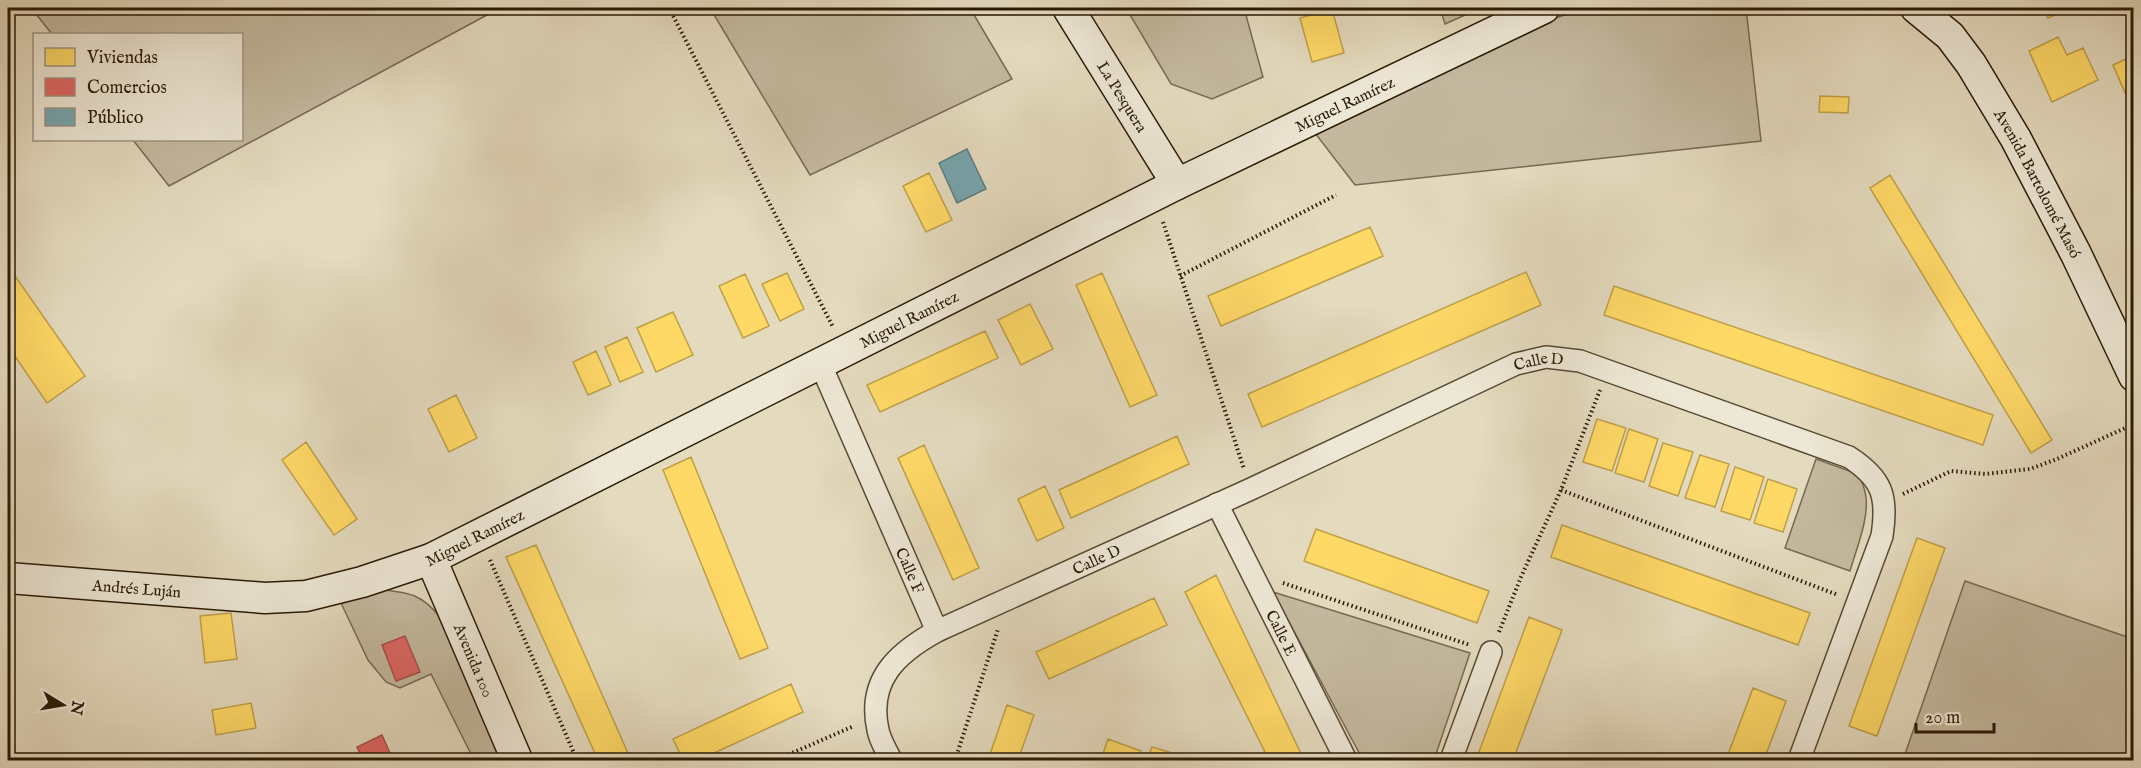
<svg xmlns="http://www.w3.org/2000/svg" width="2141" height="768" viewBox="0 0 2141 768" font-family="'IM FELL English',serif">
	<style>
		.green { fill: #c4b99f; stroke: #776a52; stroke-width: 1.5 }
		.homes { fill: #ffd966; stroke: #bfa049; stroke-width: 1.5 }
		.shops { fill: #e06666; stroke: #a94f49; stroke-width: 1.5 }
		.public { fill: #76a5af; stroke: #5f7b7c; stroke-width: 1.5 }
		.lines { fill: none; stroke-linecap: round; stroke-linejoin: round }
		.street-casing { stroke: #584a33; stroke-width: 24 }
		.secondary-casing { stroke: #2a1a05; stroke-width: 33 }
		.path { stroke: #2a1a05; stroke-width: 4; stroke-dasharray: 1.5 3; stroke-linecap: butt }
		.street { stroke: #ede7d5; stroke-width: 21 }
		.secondary { stroke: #ede7d5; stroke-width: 30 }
		.labels { text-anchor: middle; stroke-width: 6; stroke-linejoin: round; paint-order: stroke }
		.street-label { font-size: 16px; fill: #2a1a05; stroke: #ede7d5 }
	</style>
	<rect width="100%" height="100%" fill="#e4dabe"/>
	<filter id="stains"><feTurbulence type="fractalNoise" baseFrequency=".00333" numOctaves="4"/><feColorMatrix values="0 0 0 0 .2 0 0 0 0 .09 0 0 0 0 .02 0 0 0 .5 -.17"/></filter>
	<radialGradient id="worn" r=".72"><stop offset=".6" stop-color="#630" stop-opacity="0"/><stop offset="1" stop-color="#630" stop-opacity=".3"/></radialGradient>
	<!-- green -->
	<path class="green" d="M31,8H500L169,186L133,140H242V34H52Z
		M710,8H970L1012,79L810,175Z
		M1126,8H1244L1263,77L1212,99L1171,84Z
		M1440,8H1481L1445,24Z
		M1584,8H1746L1761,141L1355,185L1315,133L1553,19Z
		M1816,459L1858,474C1861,480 1864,486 1865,492C1871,514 1856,550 1850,571L1785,548Z
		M1965,581L2133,639V760H1903Z
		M374,589C406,592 422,592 442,620L504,760H474L431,674L400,688L386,682L368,660L341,603Z
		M1273,592L1470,653L1434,760H1363Z"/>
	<!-- homes -->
	<path class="homes" d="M2043,8H2071L2048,18Z
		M1332,9L1344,53L1312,62L1300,18Z
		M2058,37L2067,55L2083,48L2098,80L2052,102L2029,51Z
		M2132,56L2134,91L2126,95L2113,65Z
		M1820,96L1849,97L1848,113L1819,112Z
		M929,173L952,220L926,232L903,186Z
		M1890,175L2052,440L2031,453L1870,188Z
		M1370,227L1383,256L1221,326L1208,296Z
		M8,266L85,376L47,403L8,346Z
		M1526,272L1541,305L1262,427L1248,394Z
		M787,273L804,309L780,321L762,284Z
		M1102,273L1157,395L1130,407L1076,285Z
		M745,274L769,326L743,338L719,286Z
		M1614,286L1993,415L1983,445L1604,315Z
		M1030,304L1053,349L1021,365L998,320Z
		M673,312L693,355L656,372L637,328Z
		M985,331L998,358L880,412L867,385Z
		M627,337L643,372L620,382L605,347Z
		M596,351L611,385L588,395L573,362Z
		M456,395L477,438L449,452L428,409Z
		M1597,419L1626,428L1612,471L1583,462Z
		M1629,429L1658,439L1644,482L1615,473Z
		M1177,436L1189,464L1071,518L1059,490Z
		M306,442L357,519L334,535L282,460Z
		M1663,443L1693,452L1678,496L1649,486Z
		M924,445L979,568L953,580L898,458Z
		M1700,455L1729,464L1715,507L1685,498Z
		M691,457L768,648L740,659L663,470Z
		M1735,467L1764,477L1750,520L1721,511Z
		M1768,479L1797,489L1783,532L1754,523Z
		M1045,486L1064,528L1037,541L1018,499Z
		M1562,525L1810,613L1798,645L1551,557Z
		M1316,529L1489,591L1477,623L1304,561Z
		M1917,538L1945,548L1877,736L1849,726Z
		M536,545L631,760H598L506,557Z
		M1216,575L1304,760H1269L1185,592Z
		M1154,598L1167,625L1049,679L1036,652Z
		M231,613L237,659L205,663L200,616Z
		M1529,617L1562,630L1513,760H1476Z
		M791,684L803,712L699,760H683L673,739Z
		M1753,688L1786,701L1764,760H1726Z
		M251,703L256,728L216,735L212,710Z
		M1007,705L1034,715L1018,760H988Z
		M1108,739L1141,751L1138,760H1101Z
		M1152,747L1186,757L1185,760H1147Z"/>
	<!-- shops -->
	<path class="shops" d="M405,636L420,672L396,681L382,645Z
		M382,735L393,760H363L357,747Z"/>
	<!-- public -->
	<path class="public" d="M967,149L986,189L957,203L939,163Z"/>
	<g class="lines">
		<!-- street casing -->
		<g class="street-casing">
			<g id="street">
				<path id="s1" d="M820,363L937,631"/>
				<path id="s2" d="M1217,504L1346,760"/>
				<path id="s3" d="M891,760C887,751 880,741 878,730C867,680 897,653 937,631L1251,489L1516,364L1546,357L1580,361L1849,457C1883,479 1888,497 1882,536L1799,760"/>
				<path d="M1451,760L1491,652"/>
			</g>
		</g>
		<!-- secondary casing -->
		<g class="secondary-casing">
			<g id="secondary">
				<path id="s4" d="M1068,8L1177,184"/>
				<path id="s5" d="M1916,8L1950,36L1971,64L2016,139L2076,254L2134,376"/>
				<path id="s6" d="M431,559L517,760"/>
				<path id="s7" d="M8,578L265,598L306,596L362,582L431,559L1177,184L1544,8"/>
			</g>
		</g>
		<!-- path -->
		<path class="path" d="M669,8L833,327
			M1163,222L1244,469
			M1180,276L1336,195
			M1561,490L1838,595
			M1903,494L1951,471L1985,474L2030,469L2057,459L2134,424
			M490,560L577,760
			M1283,583L1470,645
			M1499,632L1521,577L1561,490L1600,390
			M776,760L854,726
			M955,760L998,629"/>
		<!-- street -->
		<use href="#street" class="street"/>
		<!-- secondary -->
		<use href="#secondary" class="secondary"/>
	</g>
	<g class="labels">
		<!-- street labels -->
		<g class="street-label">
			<text dy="6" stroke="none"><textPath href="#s4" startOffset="104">La Pesquera</textPath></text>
			<text dy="6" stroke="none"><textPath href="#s7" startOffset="1450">Miguel Ramírez</textPath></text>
			<text dy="6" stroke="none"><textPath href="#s5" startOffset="216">Avenida Bartolomé Masó</textPath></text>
			<text dy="6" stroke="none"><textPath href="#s7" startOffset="964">Miguel Ramírez</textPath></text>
			<text dy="6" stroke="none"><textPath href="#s3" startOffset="819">Calle D</textPath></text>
			<text dy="6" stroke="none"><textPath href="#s7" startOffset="478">Miguel Ramírez</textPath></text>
			<text dy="6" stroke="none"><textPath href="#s3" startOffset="333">Calle D</textPath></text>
			<text dy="6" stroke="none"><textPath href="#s1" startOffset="226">Calle F</textPath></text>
			<text dy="6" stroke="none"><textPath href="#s7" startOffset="129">Andrés Luján</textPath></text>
			<text dy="6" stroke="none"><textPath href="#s2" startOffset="144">Calle E</textPath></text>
			<text dy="6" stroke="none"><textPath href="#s6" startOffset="110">Avenida 100</textPath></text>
		</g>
	</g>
	<!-- margin -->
	<rect width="2141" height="768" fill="none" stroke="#e4dabe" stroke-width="30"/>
	<rect x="9" y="9" width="2123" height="750" fill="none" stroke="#2a1a05" stroke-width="3"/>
	<rect x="15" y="15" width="2111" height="738" fill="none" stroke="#2a1a05" stroke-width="1.5"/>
	<!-- legend -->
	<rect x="33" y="33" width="210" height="108" fill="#ede7d5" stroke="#9f9582" stroke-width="1.5"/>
	<rect x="45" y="48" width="30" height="18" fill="#ffd966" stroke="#9f9582" stroke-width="1.5"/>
	<text x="87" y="63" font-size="18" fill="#2a1a05">Viviendas</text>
	<rect x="45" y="78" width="30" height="18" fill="#e06666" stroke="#9f9582" stroke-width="1.5"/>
	<text x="87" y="93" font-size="18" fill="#2a1a05">Comercios</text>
	<rect x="45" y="108" width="30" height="18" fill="#76a5af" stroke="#9f9582" stroke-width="1.5"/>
	<text x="87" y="123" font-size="18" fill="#2a1a05">Público</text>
	<!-- north arrow -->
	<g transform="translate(63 705) rotate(101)" stroke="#ede7d5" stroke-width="4.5" paint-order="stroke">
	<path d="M0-4.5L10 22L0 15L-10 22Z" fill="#2a1a05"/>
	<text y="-9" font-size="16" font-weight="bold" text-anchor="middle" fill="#2a1a05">N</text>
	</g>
	<!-- scale -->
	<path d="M1916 723v9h78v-9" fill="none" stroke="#2a1a05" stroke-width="3"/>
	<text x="1925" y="723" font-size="18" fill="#2a1a05" stroke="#ede7d5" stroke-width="4.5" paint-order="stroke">20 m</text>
	<rect width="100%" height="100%" filter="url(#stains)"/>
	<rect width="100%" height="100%" fill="url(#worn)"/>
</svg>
